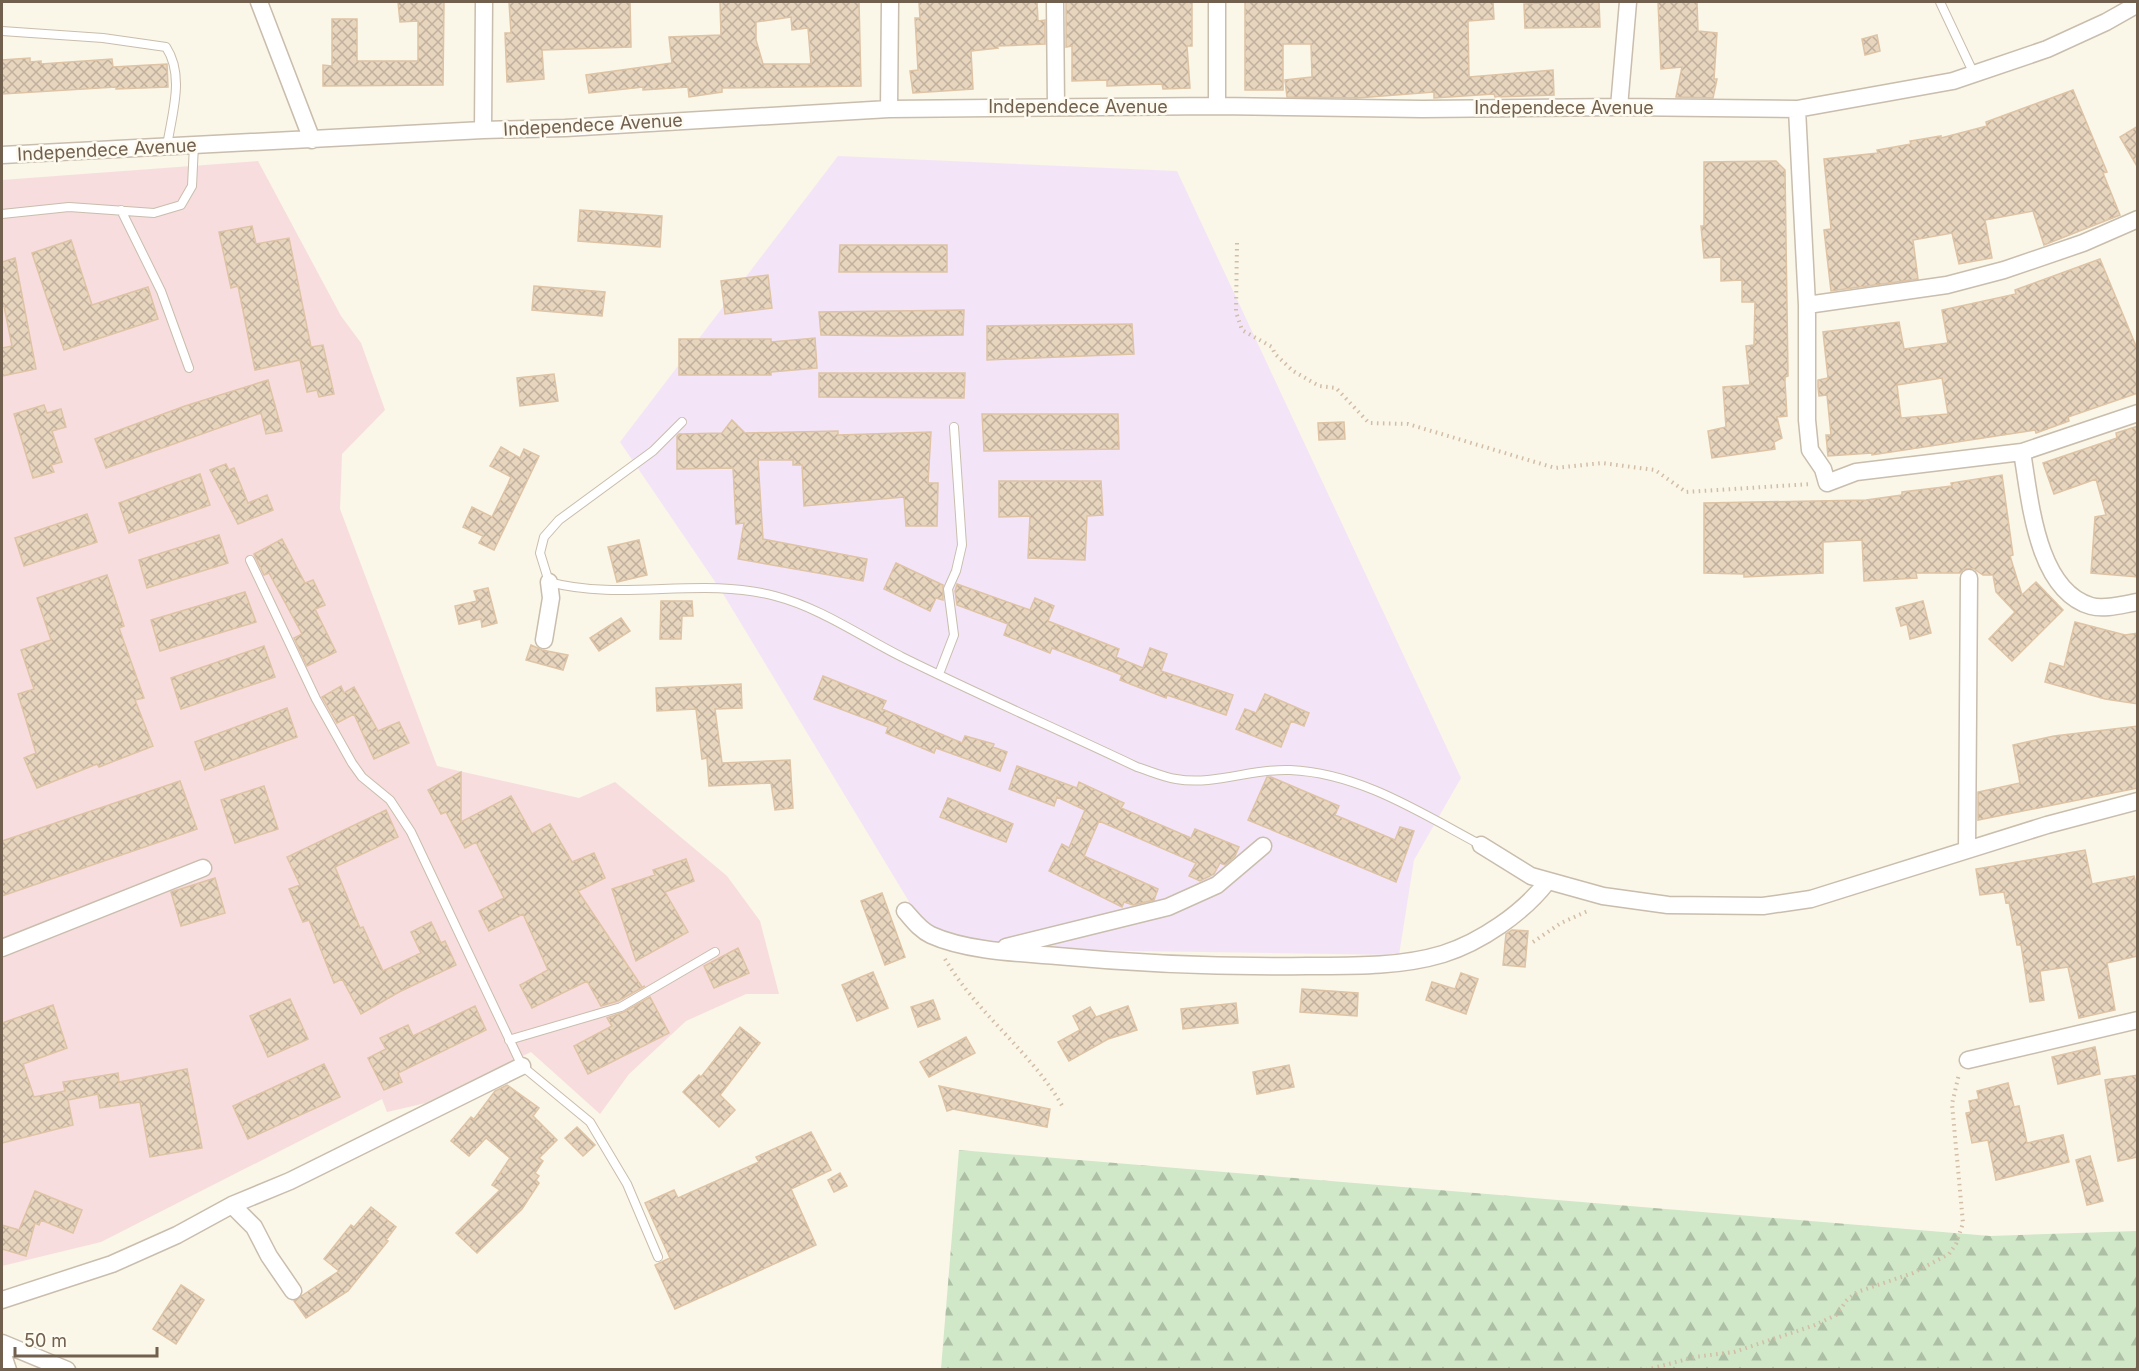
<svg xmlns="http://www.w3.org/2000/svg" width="2139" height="1371" viewBox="0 0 2139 1371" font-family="Inter,sans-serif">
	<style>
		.education { fill: #f3e5f7 }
		.medical { fill: #f7dddd }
		.forest { fill: url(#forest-firs) }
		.building { fill: url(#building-cross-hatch); stroke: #dec3a5; stroke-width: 1.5; fill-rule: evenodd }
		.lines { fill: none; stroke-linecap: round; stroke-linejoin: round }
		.lane-casing { stroke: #c9bdad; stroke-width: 10 }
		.street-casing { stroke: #c9bdad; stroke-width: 19 }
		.path { stroke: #d2bda6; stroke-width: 4; stroke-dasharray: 1.5 4.5; stroke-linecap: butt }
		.lane { stroke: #fff; stroke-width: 8 }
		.street { stroke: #fff; stroke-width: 16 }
		.labels { text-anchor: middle; stroke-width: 5; stroke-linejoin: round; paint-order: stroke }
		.street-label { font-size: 18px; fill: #72604f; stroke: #fdfaef }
	</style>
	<defs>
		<pattern id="forest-firs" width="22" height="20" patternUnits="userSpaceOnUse" patternTransform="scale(1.5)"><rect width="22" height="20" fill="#d0e7c8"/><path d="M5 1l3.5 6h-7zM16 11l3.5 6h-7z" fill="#adbfa5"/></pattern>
		<pattern id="building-cross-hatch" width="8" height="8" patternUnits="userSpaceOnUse" patternTransform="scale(1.5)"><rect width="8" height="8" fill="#e8d5be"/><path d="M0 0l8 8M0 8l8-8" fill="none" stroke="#c0b09d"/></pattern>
	</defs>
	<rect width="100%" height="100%" fill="#faf6e8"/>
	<!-- education -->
	<path class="education" d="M838,156L1177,171L1461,778L1414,860L1399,955L937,948L722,592L620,442Z"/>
	<!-- medical -->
	<path class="medical" d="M258,161L341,316L361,343L385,410L342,454L340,509L437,766L579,798L615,782L727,876L760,921L779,994H746L686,1021L629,1074L600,1114L531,1052L426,1103L387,1112L382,1099L101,1242L2,1266V180Z"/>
	<!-- forest -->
	<path class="forest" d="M959,1150L1990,1236L2137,1231V1369H941Z"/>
	<!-- building -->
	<path class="building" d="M398,2H444L443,85L323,86V65L332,66V19H357V61H418V21L400,22Z
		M509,2H630L631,47L542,50L544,79L507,82L505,33H511Z
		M720,2H859L861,86L722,88V92L689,97L688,87L643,90V87L589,93L586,75L672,63L669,37L721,35ZM791,17L792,30L808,28L811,64H763L756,40V22Z
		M919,2H1037L1038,21L1045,20V44L997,46L998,48L971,51L973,89L913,93L910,71L918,70L915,18H920Z
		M1066,2H1192V46H1187L1190,88L1163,89L1162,84L1107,86V80L1072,81V46L1066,47Z
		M1245,2H1493L1494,19L1468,21L1469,77L1553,70L1554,95L1495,97L1494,94L1434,98V92L1357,98L1287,97L1285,80L1312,77L1311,44H1283V90H1245Z
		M1556,2H1599L1600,27L1525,28L1524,4Z
		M1658,2H1697L1698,31L1717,33L1714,79H1717L1713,98L1676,97L1682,67L1661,69Z
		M1877,35L1880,51L1865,55L1862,39Z
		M30,58V62L41,61V64L112,59L113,67L167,64L168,87L116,89V87L2,94V60Z
		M2073,90L2107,172L2103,173L2120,215L2044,245L2033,211L1985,220L1992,258L1959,264L1952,233L1913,240L1918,279L1831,291L1824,230L1831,229L1824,159L1878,153L1877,150L1911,144L1910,141L1941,136V138L1987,126L1986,122Z
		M2138,126V168L2120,137Z
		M1776,161L1785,170L1788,376L1785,377V382L1787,416L1777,417L1782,438L1774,442L1775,449L1712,458L1708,431L1726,427L1723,387L1750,385L1746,346L1754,345L1755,302H1742V280L1721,281V257L1704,258L1701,226H1704V162Z
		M580,210L662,216L660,247L578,241Z
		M252,226L256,244L289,238L311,347L323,345L334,394L319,397L317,390L307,392L300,360L255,370L238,286L231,288L219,232Z
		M71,240L92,305L148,287L158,319L64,350L32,253Z
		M840,245H947V272H839Z
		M15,258L36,369L2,376V348L12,346L4,306H2V262Z
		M2100,259L2138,351V393L2068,417L2069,421L2036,433L2035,430L1872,455V453L1828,456L1826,435H1831L1827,395L1819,396L1818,387V380L1828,378L1823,332L1899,322L1904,349L1948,343L1942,310L2016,294L2015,290ZM1942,378L1948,414L1901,418L1897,385Z
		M768,275L772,308L725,314L721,281Z
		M534,286L605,292L602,316L532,310Z
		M964,310L963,335L895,336L821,335L819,312Z
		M1132,324L1134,354L987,360V326Z
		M815,338L817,368L771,372V375H679V339H771V342Z
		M819,373H965L964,398L819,397Z
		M554,374L558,401L520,406L517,378Z
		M268,380L282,431L266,434L261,413L106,468L95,439L185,406Z
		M44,405L47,413L61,409L66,427L52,431L62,462L51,465L54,472L33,478L14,414Z
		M982,414H1118L1119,449L984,451Z
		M732,420L745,433L838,431V435L931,432L928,483H938L937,526H906L904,497L804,506L802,465H793V460H758L763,539L867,559L863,581L738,559L744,523L736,524L733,468L677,469V436L679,434L722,433Z
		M1344,422L1345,439L1319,440L1318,423Z
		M2138,426V577L2091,573L2095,517L2106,515L2096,479L2054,494L2043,463L2117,438L2116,433Z
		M501,447L520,458L524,449L539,456L494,550L479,543L483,536L463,527L472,507L492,517L508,484L511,477L490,466Z
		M226,464L229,470L234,468L248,503L267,495L273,510L238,524L210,470Z
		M200,474L210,505L129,533L119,503Z
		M2002,475L2013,555L2010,556L2022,595L2036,582L2063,610L2012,661L1989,639L2015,612L1996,592L1993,575H1983L1974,569H1964L1960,573H1916L1917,578L1864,581L1862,540L1823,542V573L1744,577V574L1704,573V503L1866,500L1902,495V492L1952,486L1951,483Z
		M999,481H1101L1103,515L1087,516L1085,560L1028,558L1030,516L999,517Z
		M87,514L97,542L24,566L15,538Z
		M219,535L228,563L147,588L139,560Z
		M282,539L305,583L313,580L325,605L315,609L336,652L307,666L294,638L302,634L269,573L264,575L254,554Z
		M639,540L647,575L617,582L608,547Z
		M896,563L943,585V600L936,598L930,611L884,589Z
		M107,575L124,626L119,628L144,698L135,700L153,746L99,767L97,764L37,788L24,758L36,753L18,694L34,689L21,650L51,640L37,598Z
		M957,584L1030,610L1035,598L1054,606L1048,621L1119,649L1116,657L1143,668L1150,648L1167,654L1161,671L1233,695L1226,715L1167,695L1166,698L1120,680L1122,675L1052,648L1050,653L1004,635L1008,624L957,605L955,591Z
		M488,588L497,623L482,627L481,619L459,624L455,606L477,601L474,591Z
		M245,592L256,622L160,651L151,620Z
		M661,601H692L693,616H682L681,639H660Z
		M1923,601L1931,633L1910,639L1907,624L1901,626L1896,608Z
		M621,618L630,631L599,651L590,638Z
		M2075,622L2125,635L2138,633V704L2105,699L2045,682L2050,663L2064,667Z
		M531,645L542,650L568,655L563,670L526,660Z
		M264,646L275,677L181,709L171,678Z
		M823,676L886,701L882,709L962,743L965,736L994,744L993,747L1007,752L1000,771L936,748L934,753L886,733L888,727L814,699Z
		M741,684L742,708L715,709L722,763L790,760L793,808L775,810L771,783L709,786L707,758L702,759L696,709L657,711L656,688Z
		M341,686L344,693L354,687L378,731L399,722L409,743L374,759L354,714L337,723L322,697Z
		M1265,694L1309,713L1304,726L1291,721L1281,747L1236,729L1245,709L1256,713Z
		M287,708L297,737L205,770L195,742Z
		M2138,726V788L1978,820V792L2020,783L2013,745L2054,736Z
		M1017,766L1077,788L1079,782L1124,803L1121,808L1191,838L1195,829L1239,847L1235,856L1225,865L1220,863L1214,874L1200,881L1189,876L1196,863L1099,821L1084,856L1158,889L1154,900L1133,905L1124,902L1122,907L1049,871L1062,844L1069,848L1085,810L1057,797L1054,806L1009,789Z
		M461,772V822L511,796L532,834L550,824L572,862L594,853L605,878L578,891L642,987L645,986L618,1001L601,1006L587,981L532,1008L520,985L548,970L523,914L489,931L479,911L504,898L476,842L465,848L446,812L441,814L428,790Z
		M1267,777H1271L1339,806L1335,815L1395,840L1400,827L1414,831L1396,882L1248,820Z
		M180,781L197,829L2,896V841Z
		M264,786L278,829L235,843L221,800Z
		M948,798L1013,824L1006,842L940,817Z
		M386,810L398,837L335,867L360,928L363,927L383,971L421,953L411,932L431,922L441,943L445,941L456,965L399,992L361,1014L342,979L334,983L309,920L303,922L289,889L300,885L287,857Z
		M2085,850L2092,884L2134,876L2138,894V956L2107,963L2115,1010L2079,1018L2068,967L2040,971L2044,1000L2030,1002L2021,945H2017L2009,902L2006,903L2004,892L1980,895L1976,869Z
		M686,859L694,881L665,892L688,932L636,961L612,889L655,875L653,870Z
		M215,878L225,913L181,926L171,892Z
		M882,893L905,957L885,965L861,901Z
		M1512,930L1528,931L1525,967L1503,965L1506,934Z
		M738,948L749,973L714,988L704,966Z
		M873,972L888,1008L857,1021L842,985Z
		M1461,973L1478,979L1466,1014L1426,1000L1432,982L1455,989Z
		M1302,989L1358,993L1357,1016L1300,1012Z
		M650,997L669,1033L588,1074L574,1046L612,1026L607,1018L624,1012Z
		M290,999L308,1039L268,1057L250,1016Z
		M933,1000L940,1019L918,1027L911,1007Z
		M1236,1003L1238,1023L1183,1029L1181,1009Z
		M53,1005L67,1048L23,1064L34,1097L65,1091L63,1082L118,1073L119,1082L187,1069L202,1148L150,1157L140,1102L100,1108L98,1094L68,1100L73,1125L2,1143V1023Z
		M475,1006L486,1030L398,1073L402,1082L384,1090L368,1058L386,1049L380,1038L408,1025L413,1036Z
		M1128,1006L1137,1030L1108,1039L1069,1061L1058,1042L1080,1030L1073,1016L1090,1007L1096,1017Z
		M740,1027L760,1043L720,1095L735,1110L719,1127L683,1092L699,1075L701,1077Z
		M966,1037L975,1053L929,1077L920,1062Z
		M2095,1047L2100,1074L2058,1084L2052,1057Z
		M324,1064L340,1097L248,1139L233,1106Z
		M1289,1065L1294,1087L1257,1094L1253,1072Z
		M2138,1075V1157L2118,1161L2105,1080Z
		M2008,1083L2014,1107L2019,1106L2027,1143L2063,1135L2069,1162L1996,1180L1988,1140L1972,1143L1966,1113L1971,1112L1969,1101L1979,1099L1977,1091Z
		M507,1085L539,1108L533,1116L557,1140L539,1158L543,1161L535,1173L539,1176L536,1180L539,1183L522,1209L477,1253L456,1233L500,1190L492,1185L510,1158L486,1138L469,1156L451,1141L471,1117L474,1119L495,1091Z
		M939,1086L1050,1109L1047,1127L953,1109L947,1111Z
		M577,1127L595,1145L583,1156L565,1138Z
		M811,1132L831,1170L791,1189L816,1245L675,1309L655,1265L670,1258L645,1203L674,1190L678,1198L759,1162L756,1157Z
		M2090,1156L2103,1201L2087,1205L2076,1160Z
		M840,1173L847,1186L834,1192L828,1180Z
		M35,1191L82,1210L73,1233L41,1220L39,1225L35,1223L26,1256L2,1249V1225L19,1230Z
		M371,1207L396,1227L386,1240L388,1241L348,1291L306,1318L294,1301L339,1271L324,1259L351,1225L354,1227Z
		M181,1285L204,1300L176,1344L153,1329Z"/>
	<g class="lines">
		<!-- lane casing -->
		<g class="lane-casing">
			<path id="lane" d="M1940,2L1974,74
				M2,31L103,38L166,47C185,76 172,113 167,146
				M121,210L161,291L189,368
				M2,214L69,207L154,213L181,205L192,186L194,145
				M682,422L653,451L559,520L544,537L540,553L549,582C624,602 700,576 775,596C821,608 860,636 902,657C979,695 1059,730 1137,767C1150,771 1163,777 1176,779C1214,786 1253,768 1290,770C1360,773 1421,813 1481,845
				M250,560L316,699L352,763L362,777L390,800L411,832L522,1066L590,1122L627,1184L658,1257
				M939,674L954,635L948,589L956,571L962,545L954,427
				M509,1040L621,1007L715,952"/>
		</g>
		<!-- street casing -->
		<g class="street-casing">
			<path id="street" d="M259,2L312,140
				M1055,2L1056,107
				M1217,2V106
				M1619,107L1628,2
				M889,109L890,2
				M1797,109L1807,305V420L1810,450L1823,469L1827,483L1856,472L2022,452L2138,413
				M483,130L484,2
				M2,155L483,130L565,128L889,109L1217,106L1422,109L1619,107L1797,109L1953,81L2047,49L2106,22L2138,4
				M1807,305L1947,285L2004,270L2083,243L2138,219
				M2022,452C2030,498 2036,590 2091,606C2105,610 2124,604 2138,602
				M544,640L551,598L549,582
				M1481,845L1531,876L1603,896L1668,905L1763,906L1811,899L2047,825L2138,801
				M1967,849L1969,578
				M905,911C913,920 920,930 931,935C966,951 1019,953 1057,956C1141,964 1223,967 1307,966C1352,966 1400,967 1443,954C1481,942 1523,913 1547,882
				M1006,947L1168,907L1217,885L1263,846
				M2,948L203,868
				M1968,1060L2138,1020
				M232,1205L254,1227L269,1256L293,1291
				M2,1300L112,1264L177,1235L232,1205L290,1181L522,1066
				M2,1343L67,1370
				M2,1352L8,1370"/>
		</g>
		<!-- path -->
		<path class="path" d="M1237,243L1236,312L1242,330L1272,347L1275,354L1293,371L1319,386L1336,388L1369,423L1408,424L1555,468L1602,463L1655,470L1686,492L1811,484
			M1533,942L1561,923L1590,910
			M945,959C978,1015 1033,1053 1064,1109
			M1646,1370L1695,1357L1734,1352L1815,1325L1836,1315L1847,1300L1857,1292L1913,1273L1949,1254L1956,1244L1963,1223L1952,1104L1959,1074"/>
		<!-- lane -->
		<use href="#lane" class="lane"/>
		<!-- street -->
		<use href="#street" class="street"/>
	</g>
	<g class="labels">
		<!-- street labels -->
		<g class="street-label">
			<text x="1078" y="113">Independece Avenue</text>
			<text x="1564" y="114">Independece Avenue</text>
			<text transform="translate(593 125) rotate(-3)" y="6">Independece Avenue</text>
			<text transform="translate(107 150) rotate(-3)" y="6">Independece Avenue</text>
		</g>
	</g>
	<!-- border -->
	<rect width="2139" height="1371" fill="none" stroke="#72604f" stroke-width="6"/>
	<!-- scale -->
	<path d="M15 1347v9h142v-9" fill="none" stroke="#72604f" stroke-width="3"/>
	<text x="24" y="1347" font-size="18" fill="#72604f" stroke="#fdfaef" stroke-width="4.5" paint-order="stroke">50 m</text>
</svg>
